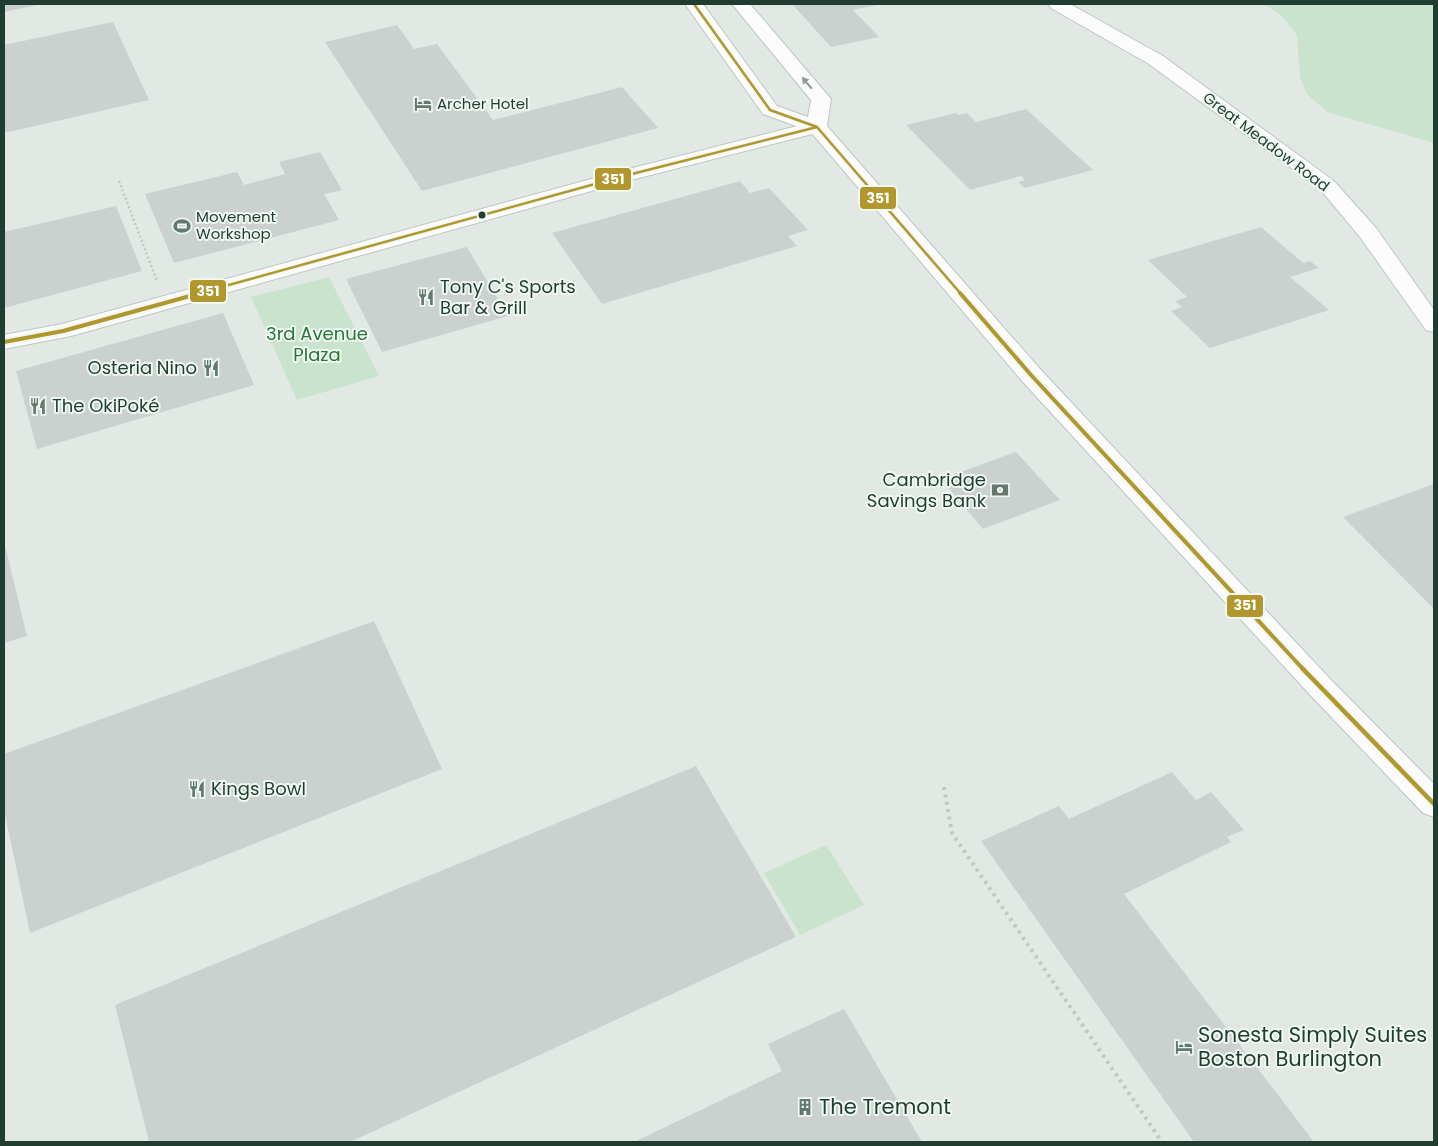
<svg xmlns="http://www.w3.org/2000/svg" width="1438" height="1146" viewBox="0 0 1438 1146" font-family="Poppins,sans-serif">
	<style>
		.green { fill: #cae3ce }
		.building { fill: #cad1ce }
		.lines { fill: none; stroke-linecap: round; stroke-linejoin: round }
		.minor-casing { stroke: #bfc6c2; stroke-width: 2 }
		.secondary-casing { stroke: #bcc5c0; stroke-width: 2 }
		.path-far1 { stroke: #bfc9c4; stroke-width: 2.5; stroke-dasharray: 2 2.5; stroke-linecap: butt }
		.path { stroke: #bfc9c4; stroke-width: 4; stroke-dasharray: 3 4.5; stroke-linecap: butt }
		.minor { fill: #fbfcfb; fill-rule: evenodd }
		.secondary { fill: #fbfcfb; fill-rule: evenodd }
		.bus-1-far2-casing { stroke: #f0f8f3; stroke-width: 5 }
		.bus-1-far1-casing { stroke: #f0f8f3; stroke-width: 8 }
		.bus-1-casing { stroke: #f0f8f3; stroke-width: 8 }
		.bus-1-far2 { stroke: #b1972d; stroke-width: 2.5 }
		.bus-1-far1 { stroke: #b1972d; stroke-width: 4 }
		.bus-1 { stroke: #b1972d; stroke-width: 4.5 }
		.oneway { fill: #8d9c96 }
		.bus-dot { fill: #1f3d30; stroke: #f0f8f3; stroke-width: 2 }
		.labels { text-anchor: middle; stroke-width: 4; stroke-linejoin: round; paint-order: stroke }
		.far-poi-label { font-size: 15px; fill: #1f3d30; stroke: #f0f8f3; text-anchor: start }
		.far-street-label { font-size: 15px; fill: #1f3d30; stroke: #f0f8f3 }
		.poi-label { font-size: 18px; fill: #1f3d30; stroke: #f0f8f3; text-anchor: start }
		.park-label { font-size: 18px; fill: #277639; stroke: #f0f8f3 }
		.near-poi-label { font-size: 21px; fill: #1f3d30; stroke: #f0f8f3; text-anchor: start }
		.line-badge { stroke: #f0f8f3; stroke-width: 2 }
		.badge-label { font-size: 14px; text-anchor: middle; font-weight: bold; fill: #fff }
	</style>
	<rect width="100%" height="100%" fill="#e2e9e5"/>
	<!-- green -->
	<path class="green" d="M1263,4H1434V143L1327,112L1307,94L1300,78L1297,35L1281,15Z
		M329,277L379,376L297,400L251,297Z
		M826,845L864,905L800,935L764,873Z"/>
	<!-- building -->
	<path class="building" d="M4,4H38V5L4,12Z
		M792,4H882L853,10L879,37L831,47Z
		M113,22L149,100L4,133V45Z
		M397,25L414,49L437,44L493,120L622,87L658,128L422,191L325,42Z
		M1026,109L1093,170L1025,188L1018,182L1025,180L1021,176L970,190L906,125L956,113L958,115L967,113L976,122Z
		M320,152L342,190L324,194L339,220L174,263L145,194L237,172L244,185L285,174L279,162Z
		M740,181L750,193L769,188L808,230L788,236L797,246L602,304L552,233Z
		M116,206L142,271L4,308V232Z
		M1261,227L1303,263L1310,261L1319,268L1290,277L1329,310L1210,348L1171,311L1182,307L1175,301L1187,297L1148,260Z
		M467,247L508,316L382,352L346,279Z
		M223,313L254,385L37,449L16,371Z
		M1016,452L1060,500L983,529L941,479Z
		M1434,484V609L1343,517Z
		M4,541L27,636L4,643Z
		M374,621L442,769L30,933L4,810V754Z
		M696,766L796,937L350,1142H149L115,1005Z
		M1172,772L1196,800L1211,792L1244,830L1227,837L1231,842L1124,894L1314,1142H1194L981,841L1059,806L1069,819Z
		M844,1009L922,1142H634L782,1071L768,1044Z"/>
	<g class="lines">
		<!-- minor casing -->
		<g class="minor-casing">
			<path id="minor" d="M1048,4H1070L1163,56L1334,181L1376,228L1434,310V332L1426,330L1360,237L1320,189L1149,64L1051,8Z
				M817,121L824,123L827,127L824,131L631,180L71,336L4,349V335L62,324L617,172Z"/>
		</g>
		<!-- secondary casing -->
		<g class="secondary-casing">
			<path id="secondary" d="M685,4H703L777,106L808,117L811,100L732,4H750L831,99L827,126L1040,369L1333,682L1434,784V817L1423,813L1313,698L1022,381L810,131L763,114Z"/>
		</g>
		<!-- path-far1 -->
		<path class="path-far1" d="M119,181L157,281"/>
		<!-- path -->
		<path class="path" d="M944,787L952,833L1162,1142"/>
		<!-- minor -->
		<use href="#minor" class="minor"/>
		<!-- secondary -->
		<use href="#secondary" class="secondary"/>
		<!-- bus-1-far2 casing -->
		<g class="bus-1-far2-casing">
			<path id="bus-1-far2" d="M694,4L770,110L817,127L961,294
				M196,294L624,176L817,127"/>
		</g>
		<!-- bus-1-far1 casing -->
		<g class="bus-1-far1-casing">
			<path id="bus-1-far1" d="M960,293L1031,375L1303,669
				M4,342L63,331L201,293"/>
		</g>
		<!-- bus-1 casing -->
		<g class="bus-1-casing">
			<path id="bus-1" d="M1302,668L1434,804"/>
		</g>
		<!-- bus-1-far2 -->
		<use href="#bus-1-far2" class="bus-1-far2"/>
		<!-- bus-1-far1 -->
		<use href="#bus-1-far1" class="bus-1-far1"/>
		<!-- bus-1 -->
		<use href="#bus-1" class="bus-1"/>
	</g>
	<!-- one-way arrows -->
	<defs><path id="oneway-solid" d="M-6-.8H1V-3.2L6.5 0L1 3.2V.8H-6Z" transform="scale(1.25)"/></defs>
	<use class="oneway" href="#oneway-solid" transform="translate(807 83) rotate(-130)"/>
	<!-- icons -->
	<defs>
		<g id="hotel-bare" transform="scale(1.35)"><path d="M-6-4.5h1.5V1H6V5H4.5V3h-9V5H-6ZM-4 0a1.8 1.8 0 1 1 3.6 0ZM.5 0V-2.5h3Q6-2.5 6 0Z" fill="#63796f" stroke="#f0f8f3" stroke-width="2.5" paint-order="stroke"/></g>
		<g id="stadium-bare" transform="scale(1.35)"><path d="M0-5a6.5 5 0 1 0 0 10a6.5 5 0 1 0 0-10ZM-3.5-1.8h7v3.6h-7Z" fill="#63796f" stroke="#f0f8f3" stroke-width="2.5" paint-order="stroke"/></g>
		<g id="restaurant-bare" transform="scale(1.35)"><path d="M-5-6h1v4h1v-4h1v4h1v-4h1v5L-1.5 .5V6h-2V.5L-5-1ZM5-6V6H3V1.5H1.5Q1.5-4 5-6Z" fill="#63796f" stroke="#f0f8f3" stroke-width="2.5" paint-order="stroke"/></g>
		<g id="bank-bare" transform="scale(1.35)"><path d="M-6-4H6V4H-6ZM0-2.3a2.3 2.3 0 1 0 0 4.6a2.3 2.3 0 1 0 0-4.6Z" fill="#63796f" stroke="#f0f8f3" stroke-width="2.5" paint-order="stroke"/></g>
		<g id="building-bare" transform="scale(1.35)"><path d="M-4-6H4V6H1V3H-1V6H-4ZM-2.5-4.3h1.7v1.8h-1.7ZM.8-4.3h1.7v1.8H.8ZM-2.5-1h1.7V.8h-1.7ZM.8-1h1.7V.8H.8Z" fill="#63796f" stroke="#f0f8f3" stroke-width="2.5" paint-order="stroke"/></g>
	</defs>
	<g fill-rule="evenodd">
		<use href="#hotel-bare" x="423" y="104"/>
		<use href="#stadium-bare" x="182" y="226"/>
		<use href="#restaurant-bare" x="426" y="297"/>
		<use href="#restaurant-bare" x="211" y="368"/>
		<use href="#restaurant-bare" x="38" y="406"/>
		<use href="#bank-bare" x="1000" y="490"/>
		<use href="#restaurant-bare" x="197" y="789"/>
		<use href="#hotel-bare" x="1184" y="1047"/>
		<use href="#building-bare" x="805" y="1107"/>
	</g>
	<!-- markers -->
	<circle class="bus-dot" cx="482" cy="215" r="4.5"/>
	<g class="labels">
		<!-- far-poi labels -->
		<g class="far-poi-label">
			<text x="437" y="109">Archer Hotel</text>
			<text x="196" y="222">Movement<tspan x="196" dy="17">Workshop</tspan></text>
		</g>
		<!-- far-street labels -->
		<g class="far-street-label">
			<text transform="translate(1266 142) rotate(37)" y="5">Great Meadow Road</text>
		</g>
		<!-- poi labels -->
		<g class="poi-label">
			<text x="440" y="293">Tony C's Sports<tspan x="440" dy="21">Bar &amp; Grill</tspan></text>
			<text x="197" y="374" text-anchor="end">Osteria Nino</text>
			<text x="52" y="412">The OkiPoké</text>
			<text x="986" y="486" text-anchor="end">Cambridge<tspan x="986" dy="21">Savings Bank</tspan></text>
			<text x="211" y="795">Kings Bowl</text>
		</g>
		<!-- park labels -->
		<g class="park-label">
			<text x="317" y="340">3rd Avenue<tspan x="317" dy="21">Plaza</tspan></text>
		</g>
		<!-- near-poi labels -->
		<g class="near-poi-label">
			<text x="1198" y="1042">Sonesta Simply Suites<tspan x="1198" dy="24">Boston Burlington</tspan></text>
			<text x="819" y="1114">The Tremont</text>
		</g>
	</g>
	<g class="line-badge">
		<rect x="594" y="167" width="38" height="24" rx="5" fill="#b1972d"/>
		<rect x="859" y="186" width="38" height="24" rx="5" fill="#b1972d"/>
		<rect x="189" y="279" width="38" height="24" rx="5" fill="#b1972d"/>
		<rect x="1226" y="594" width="38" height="24" rx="5" fill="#b1972d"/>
	</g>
	<g class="badge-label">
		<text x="613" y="184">351</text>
		<text x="878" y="203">351</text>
		<text x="208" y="296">351</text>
		<text x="1245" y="610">351</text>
	</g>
	<!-- border -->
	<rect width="1438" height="1146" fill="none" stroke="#1f3d30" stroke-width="10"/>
</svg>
